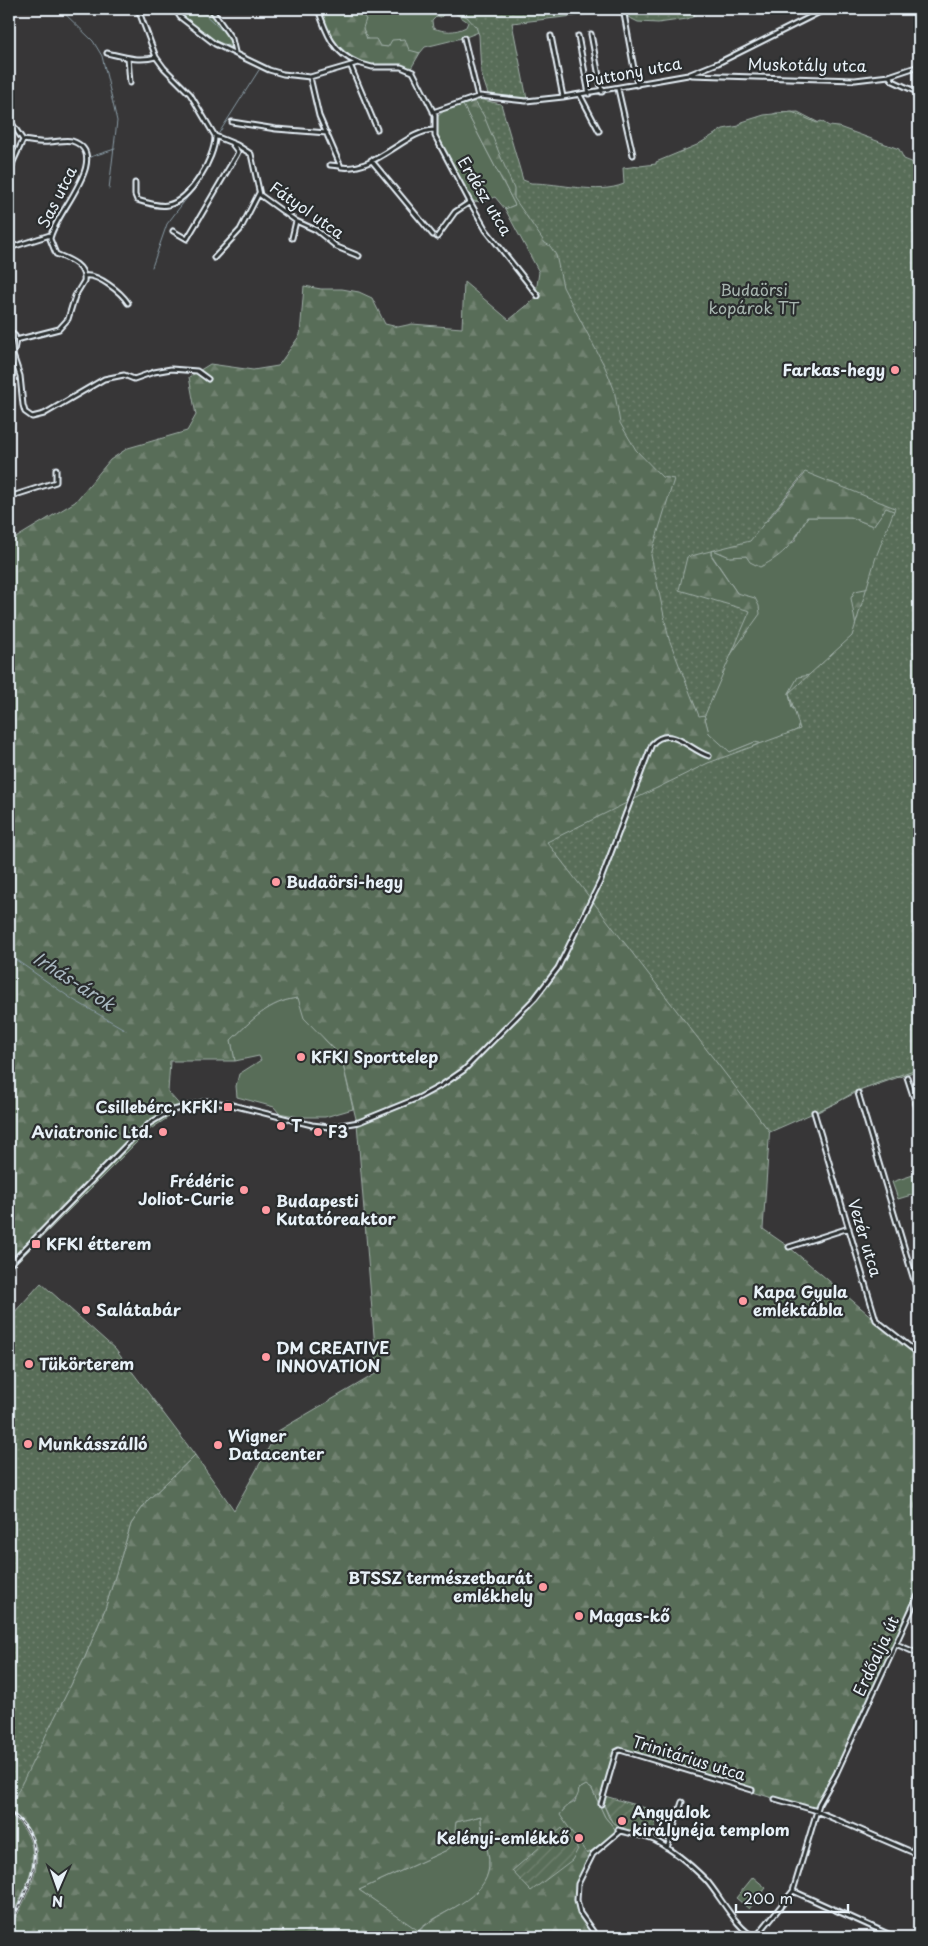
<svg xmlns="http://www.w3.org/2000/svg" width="928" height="1946" viewBox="0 0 928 1946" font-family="'Playpen Sans',sans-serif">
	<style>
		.grass { fill: #596d58; stroke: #a0afa8 }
		.forest { fill: url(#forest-firs); stroke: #a0afa8; fill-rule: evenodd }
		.park { fill: url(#park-dots); stroke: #a0afa8 }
		.garden { fill: url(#garden-furrows); stroke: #a0afa8 }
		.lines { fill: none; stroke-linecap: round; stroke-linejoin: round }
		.stream { stroke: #899ba5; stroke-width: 1 }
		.street-casing { stroke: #e8f1f8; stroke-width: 7 }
		.street { stroke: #2a2d2e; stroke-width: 3 }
		.rail-casing { stroke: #e8f1f8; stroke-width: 3 }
		.rail { stroke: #2a2d2e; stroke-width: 1; stroke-dasharray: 4; stroke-linecap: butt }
		.poi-dot { fill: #ff9aa2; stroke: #2a2d2e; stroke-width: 2 }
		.labels { text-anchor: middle; stroke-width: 4.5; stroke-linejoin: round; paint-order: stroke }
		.street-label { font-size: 16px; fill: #e8f1f8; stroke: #2a2d2e }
		.park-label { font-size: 16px; fill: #a8b6b0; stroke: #2a2d2e }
		.poi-label { font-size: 16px; font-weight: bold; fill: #e8f1f8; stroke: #2a2d2e; text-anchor: start }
		.water-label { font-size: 18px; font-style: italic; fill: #a9b8c1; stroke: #2a2d2e }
	</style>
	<defs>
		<pattern id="forest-firs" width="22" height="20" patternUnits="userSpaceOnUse" patternTransform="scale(1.25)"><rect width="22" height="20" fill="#596d58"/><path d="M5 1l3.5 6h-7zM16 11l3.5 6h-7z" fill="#718271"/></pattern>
		<pattern id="park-dots" width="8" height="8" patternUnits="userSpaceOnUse" patternTransform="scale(1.25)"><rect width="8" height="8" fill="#596d58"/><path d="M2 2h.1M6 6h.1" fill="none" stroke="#718271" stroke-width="1.8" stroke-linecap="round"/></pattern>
		<pattern id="garden-furrows" width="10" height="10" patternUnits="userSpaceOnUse" patternTransform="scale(1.25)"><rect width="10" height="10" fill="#596d58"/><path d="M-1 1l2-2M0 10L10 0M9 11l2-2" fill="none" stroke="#718271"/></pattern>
	</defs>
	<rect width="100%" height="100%" fill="#373637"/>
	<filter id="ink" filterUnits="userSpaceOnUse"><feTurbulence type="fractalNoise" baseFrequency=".02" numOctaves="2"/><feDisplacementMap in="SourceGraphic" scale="10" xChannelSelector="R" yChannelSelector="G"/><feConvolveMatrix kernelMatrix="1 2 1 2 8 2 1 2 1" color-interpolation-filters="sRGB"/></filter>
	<g filter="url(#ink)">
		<!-- grass -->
		<path class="grass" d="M189,9H208L231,39V47L216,41L181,16Z
			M355,9H449L441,17L437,16L432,21L433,28C445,32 454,33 466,27L468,22L449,9H537L466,37L425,47L420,53L380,46L367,39Z
			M463,105L515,205L505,209L495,197L484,202L471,201L438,138L435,131L437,117L446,109Z
			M886,507L896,512L847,653L796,685L789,693L792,708L797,710L800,722L797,730L766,745L755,742L730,752L709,734L701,703L737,593L711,554V549L730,557L746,556L794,542L807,517H850L873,526Z
			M298,998L325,1040L341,1056L353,1109L325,1117H300L279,1113L274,1107L237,1097L236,1086L239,1074L261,1060L259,1056L235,1061L231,1040C252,1020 269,1001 298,998Z
			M913,1175L918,1193L898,1199L892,1182Z
			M586,1785L592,1789L605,1817L616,1830L612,1836L587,1854L559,1815L567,1806L575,1802L579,1789Z
			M481,1816C480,1833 490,1849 489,1866C487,1902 440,1909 418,1931L359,1890L447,1850L456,1822Z
			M753,1877L766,1888L749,1909L736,1898Z"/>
		<!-- forest -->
		<path class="forest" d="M318,9H355L366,19L363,28L367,39H376L380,46L388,47L392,40L405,39L409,50L420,53L410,70C399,66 385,67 374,67C339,65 330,37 318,9Z
			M481,100L523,185L601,192L626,185L662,164L776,113L798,112L919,175V1070L859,1091L818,1112L813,1108L770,1125L763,1229L789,1247L919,1357V1593L836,1774L820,1801L818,1812L619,1751L603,1803L609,1818L622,1830L620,1834L593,1852L576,1886L577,1910L596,1937H9V1931C30,1889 59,1846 9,1810V1807L85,1657L105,1609L131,1524L147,1501L195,1455L234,1510L278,1431L377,1373L357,1123L341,1056L304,1018L298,998C269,1001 252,1020 231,1040L235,1061H170L168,1092L184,1110L175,1113L149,1130L9,1270V542L75,502L110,460L128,448L187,431L196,415L189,377L210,364L253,370L278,366L300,335L304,286L321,289H342L359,292L372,298L385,324L398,327L412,324L462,328L464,282L509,320L535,299L539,272L505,209L515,205L463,105ZM775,433L804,475L767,521L766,506ZM886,508L896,512L870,588L855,591L851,598L856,627L847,653L822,673L798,677L789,693L792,708L797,710L800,721L797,730L766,745L755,742L730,752L709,733L701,703L719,671L760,614L759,606L755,598L737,593L711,555V549L730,557L746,556L750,562L760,567C785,555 795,541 807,517H850L873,526ZM586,1785L592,1789L605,1817L616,1830L612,1836L587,1854L560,1815C566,1803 578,1804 579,1789ZM481,1816C481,1833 490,1849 489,1866C487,1900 440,1910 419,1931L359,1890L447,1850L453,1845L456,1822Z
			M9,1814C51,1847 28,1883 9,1921Z"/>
		<!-- park -->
		<path class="park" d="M451,9H702L694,12L695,16L687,19L658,23L638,22L622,14L600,13L512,23L527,99L502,101L489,97L481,73L479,35L476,27L467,17Z
			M478,99L501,104L523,180L531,183C561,183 597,195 624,184L623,168L656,164V162L697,145L723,129L739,126L742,122L764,115L792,112L817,123L821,121L829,126L839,127L899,149L904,159L919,165V1068L856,1091L836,1103L770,1132L547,842L708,763L800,729L789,693L852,636L876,557L895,508L805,472L750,541L687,557L679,590L750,611L705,715L699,716L669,639L651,555L674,479L662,477L636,450L620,423L614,389L605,367L563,287L556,255L550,246L545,243L514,198V189L484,116L474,100Z
			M41,1283L115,1349L195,1455L147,1501L131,1524L105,1609L85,1657L10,1807L9,1315H12Z"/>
		<!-- garden -->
		<path class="garden" d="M605,1796L659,1812L652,1837L628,1830L612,1822L603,1803Z
			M562,1828L578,1849L572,1860L531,1891L512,1871Z"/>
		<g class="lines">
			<!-- stream -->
			<path class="stream" d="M60,9L93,41L102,56L117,121L109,189
				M199,9L227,35
				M219,133L259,70
				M90,157L115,149
				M191,193L205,173
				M152,267L167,224L190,194
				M9,955L72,999L126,1030"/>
			<!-- street casing -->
			<g class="street-casing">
				<path id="street" d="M138,9L156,57L164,68L190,94L215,136L237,145L251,154L260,195L296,221L316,230L337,247L359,256
					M175,9L180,17L215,44L269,70L283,74L310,77L358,63L372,67H401L413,72L435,115V136L470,202L486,230L538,296
					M211,9L232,39L235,52
					M318,9C326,33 333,53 358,63
					M624,14L637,85
					M591,34L602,92
					M551,36L563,97
					M578,36L589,94
					M464,38L478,97
					M107,53C124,57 139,62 156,57
					M128,58L130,83
					M351,67L377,129
					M692,75L855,80L889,76L919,66
					M889,76L893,81L919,93
					M310,77L319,116L341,167C376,172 405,131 434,130
					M618,89L633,155
					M580,95L599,131
					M433,112L480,96L526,101L563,97L688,75L718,63L826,9
					M9,119L23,140C31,141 41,143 49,142C57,142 65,139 72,141C114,155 53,215 50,239L56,254C68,259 86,265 84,281L75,296L68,319L59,329L16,340
					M232,122L276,129L327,133
					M371,160L433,235
					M330,165L340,166
					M9,177L13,162L23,140
					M135,183V195L137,200C147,203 159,207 168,205C190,200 215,158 215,137
					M173,231L187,239L236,156L238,152L232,144
					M437,237L455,212L470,202
					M292,238L296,221
					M9,248L50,235
					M214,258L240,230L259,193
					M85,276C98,274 121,292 128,303
					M9,331L15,336L16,340
					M16,340L13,355L20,376L23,405L25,412L32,417L44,414L104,379L124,375L134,379L154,372L171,369L197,371L208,379
					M9,497L56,482V469
					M907,1077L919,1114
					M858,1093L919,1297
					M814,1112L876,1320L919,1354
					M789,1247L849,1228
					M9,1265L131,1140L150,1123L170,1111L207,1101L232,1105L312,1125L329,1127L359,1122L418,1098L442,1085L464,1070L535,998L558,968L600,882L652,744C671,724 689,750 709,756
					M896,1644L919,1654
					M775,1799L814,1810L919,1855
					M601,1804L616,1752L620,1750L752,1790
					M618,1830C630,1834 642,1835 654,1840C672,1849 692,1866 706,1880C719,1894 738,1932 756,1937
					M667,1848L682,1802
					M913,1852L919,1836
					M793,1891L895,1937
					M597,1937L580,1913L577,1900L578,1884L593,1854L620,1831
					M756,1937L793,1891L819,1804L836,1774L919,1593"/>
			</g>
			<!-- street -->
			<use href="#street" class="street"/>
			<!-- rail casing -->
			<g class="rail-casing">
				<path id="rail" d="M9,1812C56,1842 27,1889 9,1926"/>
			</g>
			<!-- rail -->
			<use href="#rail" class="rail"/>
		</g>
	</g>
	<!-- markers -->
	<g class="poi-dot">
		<circle cx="895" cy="370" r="5"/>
		<circle cx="276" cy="882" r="5"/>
		<circle cx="301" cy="1057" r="5"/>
		<rect x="223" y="1102" width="10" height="10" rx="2.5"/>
		<circle cx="281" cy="1126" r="5"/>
		<circle cx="163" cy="1132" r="5"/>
		<circle cx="318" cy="1132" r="5"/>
		<circle cx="244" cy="1190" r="5"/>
		<circle cx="266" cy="1210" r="5"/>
		<rect x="31" y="1239" width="10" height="10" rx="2.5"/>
		<circle cx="743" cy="1301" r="5"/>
		<circle cx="86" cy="1310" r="5"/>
		<circle cx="266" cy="1357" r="5"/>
		<circle cx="29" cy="1364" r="5"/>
		<circle cx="28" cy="1444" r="5"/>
		<circle cx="218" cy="1445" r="5"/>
		<circle cx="543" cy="1587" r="5"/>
		<circle cx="579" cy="1616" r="5"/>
		<circle cx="622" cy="1821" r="5"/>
		<circle cx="579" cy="1838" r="5"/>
	</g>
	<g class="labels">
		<!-- street labels -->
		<g class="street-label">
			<text transform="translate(807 65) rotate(1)" y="6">Muskotály utca</text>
			<text transform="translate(633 72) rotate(-11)" y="6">Puttony utca</text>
			<text transform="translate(485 196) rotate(59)" y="6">Erdész utca</text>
			<text transform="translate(57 197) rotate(-63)" y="6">Sas utca</text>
			<text transform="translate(307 210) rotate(35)" y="6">Fátyol utca</text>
			<text transform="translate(865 1238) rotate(73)" y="6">Vezér utca</text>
			<text transform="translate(876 1656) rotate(-65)" y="6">Erdőalja út</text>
			<text transform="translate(689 1758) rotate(17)" y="6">Trinitárius utca</text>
		</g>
		<!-- park labels -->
		<g class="park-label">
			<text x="754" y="296">Budaörsi<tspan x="754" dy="18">kopárok TT</tspan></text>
		</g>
		<!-- poi labels -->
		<g class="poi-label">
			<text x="885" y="376" text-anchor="end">Farkas-hegy</text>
			<text x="286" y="888">Budaörsi-hegy</text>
			<text x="311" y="1063">KFKI Sporttelep</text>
			<text x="218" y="1113" text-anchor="end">Csillebérc, KFKI</text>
			<text x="291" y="1132">T</text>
			<text x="153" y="1138" text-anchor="end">Aviatronic Ltd.</text>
			<text x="328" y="1138">F3</text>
			<text x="234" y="1187" text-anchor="end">Frédéric<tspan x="234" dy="18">Joliot-Curie</tspan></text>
			<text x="276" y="1207">Budapesti<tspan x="276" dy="18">Kutatóreaktor</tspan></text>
			<text x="46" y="1250">KFKI étterem</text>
			<text x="753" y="1298">Kapa Gyula<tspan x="753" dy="18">emléktábla</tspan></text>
			<text x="96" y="1316">Salátabár</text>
			<text x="276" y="1354">DM CREATIVE<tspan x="276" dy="18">INNOVATION</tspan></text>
			<text x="39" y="1370">Tükörterem</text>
			<text x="228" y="1442">Wigner<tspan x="228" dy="18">Datacenter</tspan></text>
			<text x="38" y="1450">Munkásszálló</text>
			<text x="533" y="1584" text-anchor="end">BTSSZ természetbarát<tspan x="533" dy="18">emlékhely</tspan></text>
			<text x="589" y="1622">Magas-kő</text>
			<text x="632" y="1818">Angyalok<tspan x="632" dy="18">királynéja templom</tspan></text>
			<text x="569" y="1844" text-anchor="end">Kelényi-emlékkő</text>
		</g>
		<!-- water labels -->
		<g class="water-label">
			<text transform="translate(74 982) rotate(33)" y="6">Irhás-árok</text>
		</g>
	</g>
	<!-- margin -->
	<rect width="928" height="1946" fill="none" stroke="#2a2d2e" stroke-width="30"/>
	<rect x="15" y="15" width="898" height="1916" fill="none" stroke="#e8f1f8" stroke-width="2" filter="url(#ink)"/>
	<!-- north arrow -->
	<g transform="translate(58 1888) rotate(182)" stroke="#2a2d2e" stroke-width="4" paint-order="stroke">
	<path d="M0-4L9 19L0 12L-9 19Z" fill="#e8f1f8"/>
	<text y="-8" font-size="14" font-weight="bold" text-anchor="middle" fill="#e8f1f8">N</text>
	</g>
	<!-- scale -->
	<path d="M736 1904v8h112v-8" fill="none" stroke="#e8f1f8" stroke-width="2.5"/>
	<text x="743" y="1904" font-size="15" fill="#e8f1f8" stroke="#2a2d2e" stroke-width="4" paint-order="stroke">200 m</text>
</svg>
